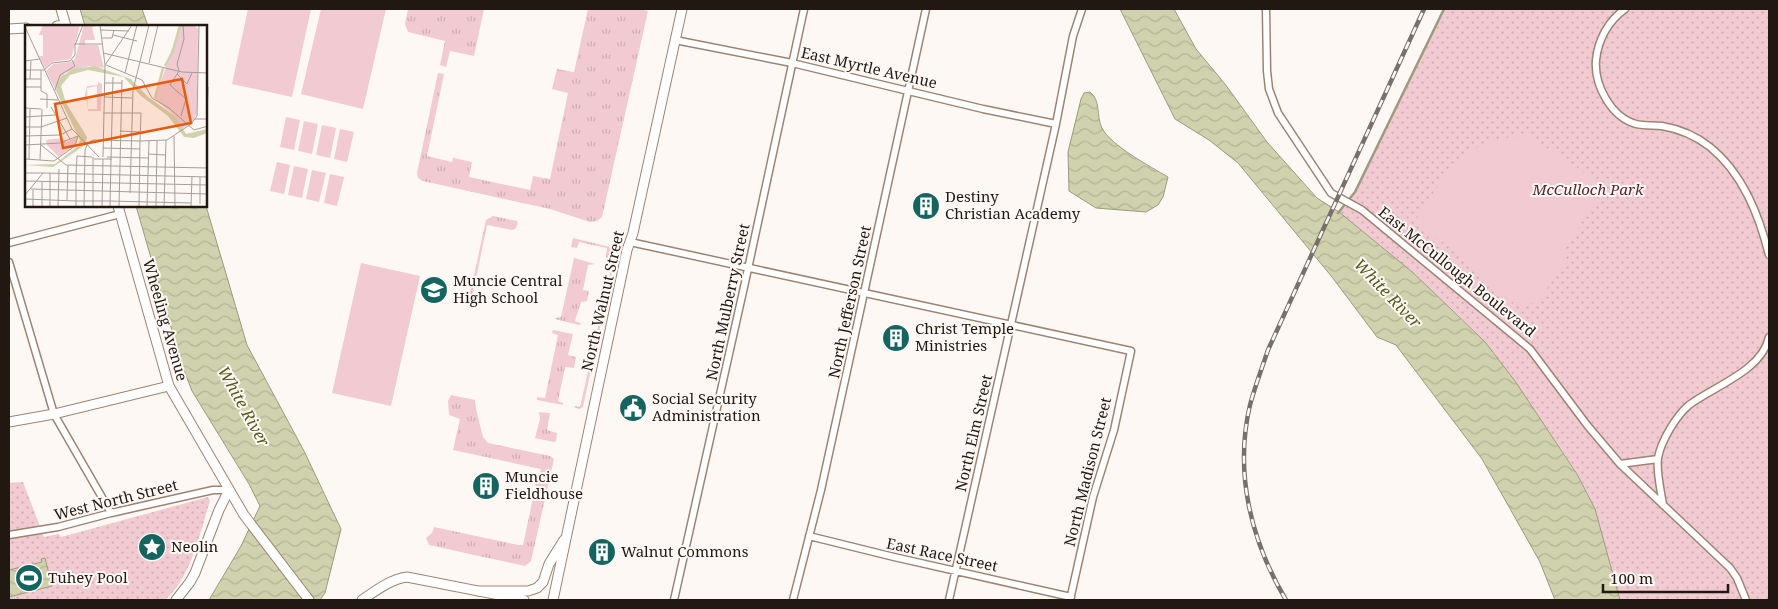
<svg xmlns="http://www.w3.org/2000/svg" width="1778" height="609" viewBox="0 0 1778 609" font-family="'Noto Serif',serif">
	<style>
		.grass { fill: url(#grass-tufts) }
		.park { fill: url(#park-dots) }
		.pitch { fill: #f2cad1 }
		.water { fill: url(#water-waves); stroke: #9c9a7f }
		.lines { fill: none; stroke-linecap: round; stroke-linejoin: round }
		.stream { stroke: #9c9a7f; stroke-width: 2.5 }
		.minor-casing { stroke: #9d8472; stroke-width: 9 }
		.tertiary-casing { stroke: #9d8472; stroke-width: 11 }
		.secondary-casing { stroke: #9d8472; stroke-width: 11 }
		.minor { stroke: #fff; stroke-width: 6 }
		.tertiary { stroke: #fff; stroke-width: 9 }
		.secondary { stroke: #fff; stroke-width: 9 }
		.rail-casing { stroke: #78706a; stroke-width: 4.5 }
		.rail { stroke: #fef8f4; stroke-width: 2.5; stroke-dasharray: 8; stroke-linecap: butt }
		.labels { text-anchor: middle; stroke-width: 4; stroke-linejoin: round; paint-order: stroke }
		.street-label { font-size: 15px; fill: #211811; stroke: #fef8f4 }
		.park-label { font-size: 15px; font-style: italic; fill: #582432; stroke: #fef8f4 }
		.poi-label { font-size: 15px; fill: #211811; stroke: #fef8f4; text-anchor: start }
		.water-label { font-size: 16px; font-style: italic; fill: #595a20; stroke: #fef8f4 }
		.inset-river { fill: none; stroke: #d0d2ae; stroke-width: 2.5 }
		.inset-road { fill: none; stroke: #a69e99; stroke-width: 1 }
		.view { fill: #e8590c; fill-opacity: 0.15; stroke: #e8590c; stroke-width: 2.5 }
		.inset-edge { fill: none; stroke: #211811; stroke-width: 2.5 }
	</style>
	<defs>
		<pattern id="grass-tufts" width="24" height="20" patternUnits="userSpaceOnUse" patternTransform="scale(1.25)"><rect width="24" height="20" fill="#f2cad1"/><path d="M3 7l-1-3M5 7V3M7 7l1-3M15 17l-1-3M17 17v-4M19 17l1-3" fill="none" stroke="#cfadb2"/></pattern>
		<pattern id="park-dots" width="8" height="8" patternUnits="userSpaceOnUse" patternTransform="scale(1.25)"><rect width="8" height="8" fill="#f2cad1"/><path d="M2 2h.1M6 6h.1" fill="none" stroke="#cfadb2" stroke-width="1.8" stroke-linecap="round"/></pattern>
		<pattern id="water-waves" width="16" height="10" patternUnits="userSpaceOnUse" patternTransform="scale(1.25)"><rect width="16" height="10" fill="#d0d2ae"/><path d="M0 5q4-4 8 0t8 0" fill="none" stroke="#b2b495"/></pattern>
	</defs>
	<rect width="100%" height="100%" fill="#fef8f4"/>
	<!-- grass -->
	<path class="grass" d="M408,9H484L474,56L450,51L446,67L440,65L445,41L408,32L405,24Z
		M588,9H640L648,11L602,217L597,221L590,222L550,209L423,181L418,178L417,173L438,73L444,74L427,156L452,162L453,158L472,162L469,177L530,190L533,176L550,179L568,93L552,89L557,69L574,72Z
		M493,216L517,221L518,224L515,229L512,230L487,225L472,298L476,300V303L471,301L469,298L486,220Z
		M573,238L610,247L614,251L615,259L583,407L579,409L574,407L575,406L580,407L613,261L606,257L607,248L579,242L577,248L571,247Z
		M574,258L595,264L588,265L583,290L589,291L587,301L581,302L575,321L580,323L581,324L579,325L555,319V318L561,317Z
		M553,330L573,334L568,355L576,357L574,368L565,367L558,401L563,403V405L537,400V397L545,398L558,335L552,333Z
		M451,395L475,400L476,409L483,437L488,443L550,456L554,459L531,561L525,566L429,545L426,538L432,533L434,527L518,545H523L537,479L541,469L453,450L460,419L449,415L448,401Z
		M539,412L550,413L547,430L557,433L556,441L554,442L535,438L540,419Z"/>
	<!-- park -->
	<path class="park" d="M1443,9H1769V600H1620L1595,509L1577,473L1515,381L1485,342L1455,312L1411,271L1339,212L1355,192Z
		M23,482L44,537L59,534L61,537L208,497L210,501C199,535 192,576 165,600H9V483Z"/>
	<!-- pitch -->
	<path class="pitch" d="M248,9H311L292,97L232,84Z
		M321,9H386L363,109L301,94Z
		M286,117L300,120L294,150L280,147Z
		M304,121L318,124L312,154L298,151Z
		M322,125L336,128L330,158L316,155Z
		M340,129L354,132L347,162L334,159Z
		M1527,136L1565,159L1604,187L1565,249L1564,263L1538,302L1519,306L1482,281L1475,266L1415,222C1429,198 1455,158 1481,145C1495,138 1511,137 1527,136Z
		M277,162L290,165L284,194L270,191Z
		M294,166L308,169L302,198L288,195Z
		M312,170L326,173L319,202L306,199Z
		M330,174L344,177L337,206L324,203Z
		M361,263L420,276L391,406L332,393Z"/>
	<!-- water -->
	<path class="water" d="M80,9H142L148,26H85Z
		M1120,9H1174L1196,49L1225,84L1267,142L1317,198L1339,212L1411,271L1450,308L1485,342L1515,381L1577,474L1595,509L1620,600H1555L1540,562L1482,459L1396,345L1377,337L1332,277L1238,163L1209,140L1175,119Z
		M1090,92C1101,100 1096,116 1102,128C1110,145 1151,167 1168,177L1163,197L1158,205L1146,212L1096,208L1069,191L1068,152L1081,99L1084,93Z
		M136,206H206L247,345L304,451L341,529L325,593L320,600H209L241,546L260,506L249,484L192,391L182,365Z
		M45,558L52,586L9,597V570L42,562L41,559Z"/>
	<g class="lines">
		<!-- stream -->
		<path class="stream" d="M1338,213L1355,192L1444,9"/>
		<!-- minor casing -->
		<g class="minor-casing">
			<path id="minor" d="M1266,9L1267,71L1269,89L1278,113L1331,193L1362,210L1530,349L1587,425L1620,464L1730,568L1737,578L1746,600
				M1625,9C1608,21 1598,40 1596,60C1594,85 1611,117 1636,124C1644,126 1653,125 1662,126C1680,129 1696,136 1710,147C1743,174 1759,215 1769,255
				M675,40L792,63L983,109L1056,124
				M630,242L1131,351L1114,430L1093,497L1070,600
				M9,243L120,214
				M9,262L54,414L111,513
				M1620,464L1658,459
				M1663,505C1661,491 1656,471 1658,458C1661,441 1676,416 1689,405C1714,386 1762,371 1769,337
				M9,535L58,527L111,513L213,490H229
				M809,536L894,557L1071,597
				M674,600L746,278L804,9
				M793,600L821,490L926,9
				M949,600L1056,124L1073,36L1082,9"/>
		</g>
		<!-- tertiary casing -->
		<g class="tertiary-casing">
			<path id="tertiary" d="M57,26L65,25
				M9,29L26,28
				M9,422L54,414L169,386
				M176,600L190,582L195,573L219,510L229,490
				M362,600C375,591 391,579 407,577L524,600"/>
		</g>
		<!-- secondary casing -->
		<g class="secondary-casing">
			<path id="secondary" d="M61,9L66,26
				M118,206L169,386L244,515L309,600
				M479,591H528L537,588L543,582L549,564L564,540
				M553,600L627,250L633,233L682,9"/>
		</g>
		<!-- minor -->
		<use href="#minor" class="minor"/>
		<!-- tertiary -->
		<use href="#tertiary" class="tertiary"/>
		<!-- secondary -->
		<use href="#secondary" class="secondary"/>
		<!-- rail casing -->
		<g class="rail-casing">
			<path id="rail" d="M1286,600C1251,541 1234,473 1250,405C1255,386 1262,368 1268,350L1424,9"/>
		</g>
		<!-- rail -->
		<use href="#rail" class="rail"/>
	</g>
	<!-- icons -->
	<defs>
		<g id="building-disc" transform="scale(1.4375)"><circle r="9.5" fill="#166460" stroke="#fef8f4"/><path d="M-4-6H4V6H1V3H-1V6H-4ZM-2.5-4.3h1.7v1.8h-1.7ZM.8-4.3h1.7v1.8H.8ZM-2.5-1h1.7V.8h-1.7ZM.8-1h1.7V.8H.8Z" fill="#fff"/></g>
		<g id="school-disc" transform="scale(1.4375)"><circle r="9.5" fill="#166460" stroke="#fef8f4"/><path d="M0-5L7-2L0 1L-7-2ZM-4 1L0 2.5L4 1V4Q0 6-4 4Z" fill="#fff"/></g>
		<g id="civic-disc" transform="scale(1.4375)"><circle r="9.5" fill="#166460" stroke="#fef8f4"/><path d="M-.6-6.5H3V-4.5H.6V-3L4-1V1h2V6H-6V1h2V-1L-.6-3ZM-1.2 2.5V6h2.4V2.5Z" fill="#fff"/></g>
		<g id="sight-disc" transform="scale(1.4375)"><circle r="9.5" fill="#166460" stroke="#fef8f4"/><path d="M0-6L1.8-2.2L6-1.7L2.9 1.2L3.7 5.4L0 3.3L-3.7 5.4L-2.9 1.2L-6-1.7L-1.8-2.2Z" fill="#fff"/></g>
		<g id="stadium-disc" transform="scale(1.4375)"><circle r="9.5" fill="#166460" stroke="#fef8f4"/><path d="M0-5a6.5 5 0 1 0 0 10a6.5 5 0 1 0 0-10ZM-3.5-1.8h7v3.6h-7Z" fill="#fff"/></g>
	</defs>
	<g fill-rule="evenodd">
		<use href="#building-disc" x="926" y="206"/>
		<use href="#school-disc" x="434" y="290"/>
		<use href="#building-disc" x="896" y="338"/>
		<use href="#civic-disc" x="633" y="408"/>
		<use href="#building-disc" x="486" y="486"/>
		<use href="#sight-disc" x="152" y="547"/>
		<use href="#building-disc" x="602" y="552"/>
		<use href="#stadium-disc" x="29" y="578"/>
	</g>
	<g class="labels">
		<!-- street labels -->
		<g class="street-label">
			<text transform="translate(869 68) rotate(13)" y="5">East Myrtle Avenue</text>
			<text transform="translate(1457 272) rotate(39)" y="5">East McCullough Boulevard</text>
			<text transform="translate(603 301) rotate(-77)" y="5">North Walnut Street</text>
			<text transform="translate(728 302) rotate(-78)" y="5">North Mulberry Street</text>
			<text transform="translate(850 302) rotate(-78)" y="5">North Jefferson Street</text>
			<text transform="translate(165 320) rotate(74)" y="5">Wheeling Avenue</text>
			<text transform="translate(974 433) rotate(-77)" y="5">North Elm Street</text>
			<text transform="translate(1088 472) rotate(-76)" y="5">North Madison Street</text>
			<text transform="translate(116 500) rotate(-14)" y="5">West North Street</text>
			<text transform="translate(942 555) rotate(12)" y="5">East Race Street</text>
		</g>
		<!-- park labels -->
		<g class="park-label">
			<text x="1588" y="195">McCulloch Park</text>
		</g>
		<!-- poi labels -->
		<g class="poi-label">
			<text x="945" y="202">Destiny<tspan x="945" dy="17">Christian Academy</tspan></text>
			<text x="453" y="286">Muncie Central<tspan x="453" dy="17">High School</tspan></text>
			<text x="915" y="334">Christ Temple<tspan x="915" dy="17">Ministries</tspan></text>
			<text x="652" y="404">Social Security<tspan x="652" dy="17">Administration</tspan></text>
			<text x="505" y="482">Muncie<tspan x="505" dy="17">Fieldhouse</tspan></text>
			<text x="171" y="552">Neolin</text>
			<text x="621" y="557">Walnut Commons</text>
			<text x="48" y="583">Tuhey Pool</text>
		</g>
		<!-- water labels -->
		<g class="water-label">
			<text transform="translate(1388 293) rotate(46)" y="6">White River</text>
			<text transform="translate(244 406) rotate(61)" y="6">White River</text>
		</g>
	</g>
	<!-- overview -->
	<g transform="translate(25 25)">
		<rect width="182" height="182" fill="#fef8f4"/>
		<path d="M73,57L77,59L76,86H63L62,76L59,75L62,61L73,60ZM72,61V84H63L62,63Z" fill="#f2cad1" fill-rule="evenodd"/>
		<path d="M18,0H55L46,34L27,37L20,43L14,31H18V10H14ZM59,0H74L67,2L70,15H60V20H73L79,43L64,41L40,48L32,68L21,46L28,39L45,37L50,34ZM155,0H169L173,4L172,87L169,95L157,104L150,91L130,74ZM52,112L51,119L34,132L22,120L21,115L38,113L41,117Z" fill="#f2cad1"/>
		<path d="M70,41L106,54L123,72L150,91L161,109L182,104V108L169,113L159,112L143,91L116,71L99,52L63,45L45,50L36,61L41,78L62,112L60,120L28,142L0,140L30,139L53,121L55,115L32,68V59L36,52L48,44Z" fill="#d0d2ae"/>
		<path class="inset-river" d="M140,41L148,26L155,0M130,73L138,43"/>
		<path class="inset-road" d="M75,0L80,40L78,132M0,2L47,104L74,132M75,5L104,6M88,10L112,16M77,13H87L89,5M51,19H77M50,20L58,0M78,28L157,47L183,48M0,36L15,34M124,38L133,0M80,40L107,0M81,40L117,55L127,73L144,83L169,105L183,101M0,45H19L27,38L45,36L50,30V19M16,45V66L22,69V83M100,48L112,0M152,49L162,59L167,48M0,54H16M5,54L6,36M79,58H97M0,62H16M30,65L35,50L50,41L47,35M79,72L107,73M15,74L33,75M26,82L45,114M0,83L16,84M156,91L161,74L145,60L154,46L152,39L159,14L158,0M0,92L30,90M170,94H182L183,62M0,102H16L42,93M95,106L115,107M0,111L35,110L47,104M149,111L150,182M0,120L35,118L53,111M16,120L41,140L183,143M78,123L115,124M123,129L140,130M82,132L123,133M0,134L29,136L50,121L53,111M4,134L5,84M69,134H86L85,182M15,135L17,84M86,135L88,52M0,148H18M51,149L52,131L67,132M0,156L183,160M6,164L183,169M8,165V182M105,168L108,65L124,0M0,170L18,148L183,152M0,174L51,176M42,175L43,140M51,176H85M85,176L166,178M175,179V152M166,181L167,151M17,182V157M25,182V148M33,182L34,144M51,182V149M59,182L60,125L63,118L68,115L115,116L116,88H78M68,182V132M77,182L78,134M94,182L97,55M114,182L115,116L142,115L166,99L172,91L174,0M122,182L124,116M131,182L132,116M139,182L141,115"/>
		<path class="view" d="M157,54L166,98L38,123L30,79Z"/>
		<rect width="182" height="182" class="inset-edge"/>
	</g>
	<!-- border -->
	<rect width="1778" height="609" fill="none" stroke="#211811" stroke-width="20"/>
	<!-- scale -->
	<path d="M1603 584v8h125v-8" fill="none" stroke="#211811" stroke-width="2.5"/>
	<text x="1610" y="584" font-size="15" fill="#211811" stroke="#fef8f4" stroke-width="4" paint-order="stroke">100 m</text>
</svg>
